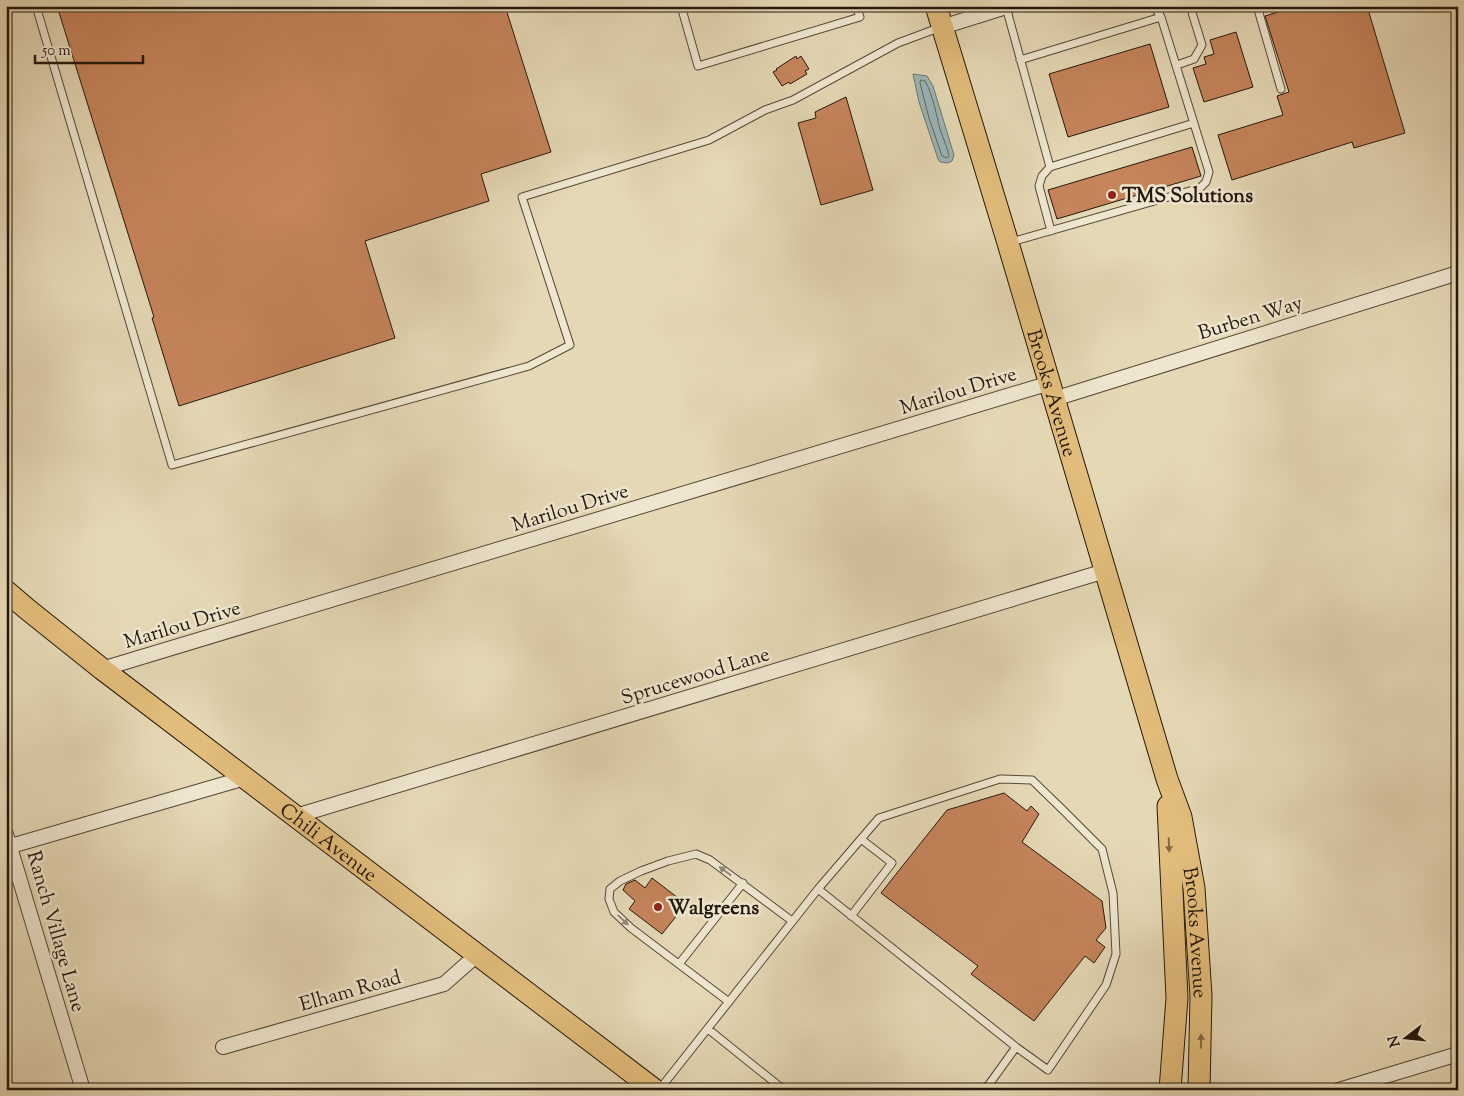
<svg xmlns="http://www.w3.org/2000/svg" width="1464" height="1096" viewBox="0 0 1464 1096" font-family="'Sorts Mill Goudy',serif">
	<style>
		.water { fill: #9cb6b9; stroke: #6c7774 }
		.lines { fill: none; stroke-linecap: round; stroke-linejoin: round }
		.shore { stroke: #606762; stroke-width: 1 }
		.building { fill: #c6845b; stroke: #24180c }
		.lane-casing { stroke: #544836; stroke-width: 9 }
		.street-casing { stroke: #544836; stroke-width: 16 }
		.primary-casing { stroke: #24180c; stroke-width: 23 }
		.lane { stroke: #eee6cf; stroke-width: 7 }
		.street { stroke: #eee6cf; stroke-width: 14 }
		.primary { stroke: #e2bc7a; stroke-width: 21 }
		.oneway { fill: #836a43 }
		.oneway2 { fill: #938977 }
		.poi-dot { fill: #8f2418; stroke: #eee6cf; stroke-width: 2 }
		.labels { text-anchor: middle; stroke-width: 5; stroke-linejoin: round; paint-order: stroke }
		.poi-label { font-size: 20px; font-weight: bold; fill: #24180c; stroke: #eee6cf; text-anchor: start }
		.street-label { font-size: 20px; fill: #24180c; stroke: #eee6cf }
	</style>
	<rect width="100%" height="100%" fill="#e5d8b5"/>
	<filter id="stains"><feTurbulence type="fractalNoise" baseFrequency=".004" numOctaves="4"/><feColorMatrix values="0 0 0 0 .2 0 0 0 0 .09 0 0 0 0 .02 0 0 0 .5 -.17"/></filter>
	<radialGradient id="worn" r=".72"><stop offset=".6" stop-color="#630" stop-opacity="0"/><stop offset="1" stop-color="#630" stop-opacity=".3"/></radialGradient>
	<!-- water -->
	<path class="water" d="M913,74L927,76L933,86L954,155L952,161L948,163L940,162L938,159L919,102Z"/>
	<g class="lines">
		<!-- shore -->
		<path class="shore" d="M921,80L925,81C933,95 936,114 940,129C943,138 947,146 949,156L947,158L942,156L929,118L920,83Z"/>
	</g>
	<!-- building -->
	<path class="building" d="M57,6H505L551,152L481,174L489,201L365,241L395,338L179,406L152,318L154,317Z
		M1298,6H1367L1405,133L1354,148L1352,142L1232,180L1218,135L1283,115L1277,96L1289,92L1265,16Z
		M1236,32L1253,87L1204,102L1193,68L1206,64L1204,57L1214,54L1210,40Z
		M1150,44L1169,107L1068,137L1049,74Z
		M796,56L797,59L801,56L809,69L805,71L807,74L790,84L789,82L782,86L773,72L777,70L776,69Z
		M846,97L873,190L821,205L798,123L816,118L815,112Z
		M1192,147L1201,176L1057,219L1048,190Z
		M1004,793L1027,811L1031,806L1039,814L1022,842L1102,901L1106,928L1096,940L1105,947L1094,963L1085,956L1034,1021L971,974L978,966L881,893L947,810Z
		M652,878L686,904L662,934L629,909L635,901L623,890L626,884L635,880L645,888Z"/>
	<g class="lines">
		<!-- lane casing -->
		<g class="lane-casing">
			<path id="lane" d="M36,6L172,465L529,366L570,345L522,197L709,140L765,110L793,100L898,43L941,27
				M681,6L698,66L860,17L856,6
				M1257,6L1281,89
				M1006,7L1050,167L1042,176L1039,186L1051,231
				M1020,60L1161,17
				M1177,65L1194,59L1202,45L1190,6
				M1050,167L1194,123
				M1011,242L1200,188L1206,182L1209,172L1161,17L1154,6
				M818,889L879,818L1000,779L1032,780L1063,810L1102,849L1113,893L1116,954L1106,985L1048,1070L1016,1047
				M851,916L892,863L861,839
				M679,964L743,883
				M729,1002L631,928L614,912L609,899L610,889L620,881L641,871L668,861L696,854L710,860L792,921
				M708,1029L784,1090
				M659,1090L818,889L1016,1047L985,1090"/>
		</g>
		<!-- street casing -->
		<g class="street-casing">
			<path id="street" d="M942,27L1009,6
				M1054,399L1458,273
				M102,669L1050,383
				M296,816L1105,571
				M6,834L83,1090
				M11,846L245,778
				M223,1047L444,984L478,954
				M1339,1090L1458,1054"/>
		</g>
		<!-- primary casing -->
		<g class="primary-casing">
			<g id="primary">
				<path id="s1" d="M936,6L1008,243L1167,779L1181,817L1194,888L1201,996L1199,1090"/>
				<path id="s2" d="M6,591L27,609L102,669L655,1090"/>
				<path d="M1168,806L1177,998L1170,1090"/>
			</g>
		</g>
		<!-- lane -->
		<use href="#lane" class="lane"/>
		<!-- street -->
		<use href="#street" class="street"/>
		<!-- primary -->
		<use href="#primary" class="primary"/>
	</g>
	<!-- one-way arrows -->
	<defs><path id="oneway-solid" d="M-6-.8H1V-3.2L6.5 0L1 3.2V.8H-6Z" transform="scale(1.25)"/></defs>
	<g class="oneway">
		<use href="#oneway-solid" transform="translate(1169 845) rotate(88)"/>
		<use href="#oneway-solid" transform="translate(1201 1041) rotate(-89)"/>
	</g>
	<g class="oneway2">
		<use href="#oneway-solid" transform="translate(725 871) rotate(-144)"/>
		<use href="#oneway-solid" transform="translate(623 920) rotate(43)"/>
	</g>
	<!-- markers -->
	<g class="poi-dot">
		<circle cx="1112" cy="195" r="5"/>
		<circle cx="658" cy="907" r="5"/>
	</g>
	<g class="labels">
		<!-- poi labels -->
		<g class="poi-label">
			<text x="1122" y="202">TMS Solutions</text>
			<text x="668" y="914">Walgreens</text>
		</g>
		<!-- street labels -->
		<g class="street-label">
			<text transform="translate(1250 317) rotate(-17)" y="7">Burben Way</text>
			<text transform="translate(958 390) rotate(-17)" y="7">Marilou Drive</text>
			<text dy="7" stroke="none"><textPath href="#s1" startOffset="404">Brooks Avenue</textPath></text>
			<text transform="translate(570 507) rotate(-17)" y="7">Marilou Drive</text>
			<text transform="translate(182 624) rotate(-17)" y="7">Marilou Drive</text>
			<text transform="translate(695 675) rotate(-17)" y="7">Sprucewood Lane</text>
			<text dy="7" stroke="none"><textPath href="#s2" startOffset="409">Chili Avenue</textPath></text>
			<text transform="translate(57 931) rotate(74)" y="7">Ranch Village Lane</text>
			<text dy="7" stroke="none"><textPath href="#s1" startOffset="964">Brooks Avenue</textPath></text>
			<text transform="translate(350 990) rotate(-16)" y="7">Elham Road</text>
		</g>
	</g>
	<!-- margin -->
	<rect width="1464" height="1096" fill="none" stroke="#e5d8b5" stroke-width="25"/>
	<rect x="8" y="8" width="1449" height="1081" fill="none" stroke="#24180c" stroke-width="2.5"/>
	<rect x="12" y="12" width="1439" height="1071" fill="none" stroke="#24180c"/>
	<!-- north arrow -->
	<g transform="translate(1406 1038) rotate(254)" stroke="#eee6cf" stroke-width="4" paint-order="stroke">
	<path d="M0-4L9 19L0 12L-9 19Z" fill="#24180c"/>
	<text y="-8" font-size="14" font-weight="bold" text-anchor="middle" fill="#24180c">N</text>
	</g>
	<!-- scale -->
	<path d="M35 55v8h108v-8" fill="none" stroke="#24180c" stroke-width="2.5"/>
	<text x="42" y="55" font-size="15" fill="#24180c" stroke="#eee6cf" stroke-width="4" paint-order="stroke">50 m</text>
	<rect width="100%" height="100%" filter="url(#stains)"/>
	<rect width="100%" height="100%" fill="url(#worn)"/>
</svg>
